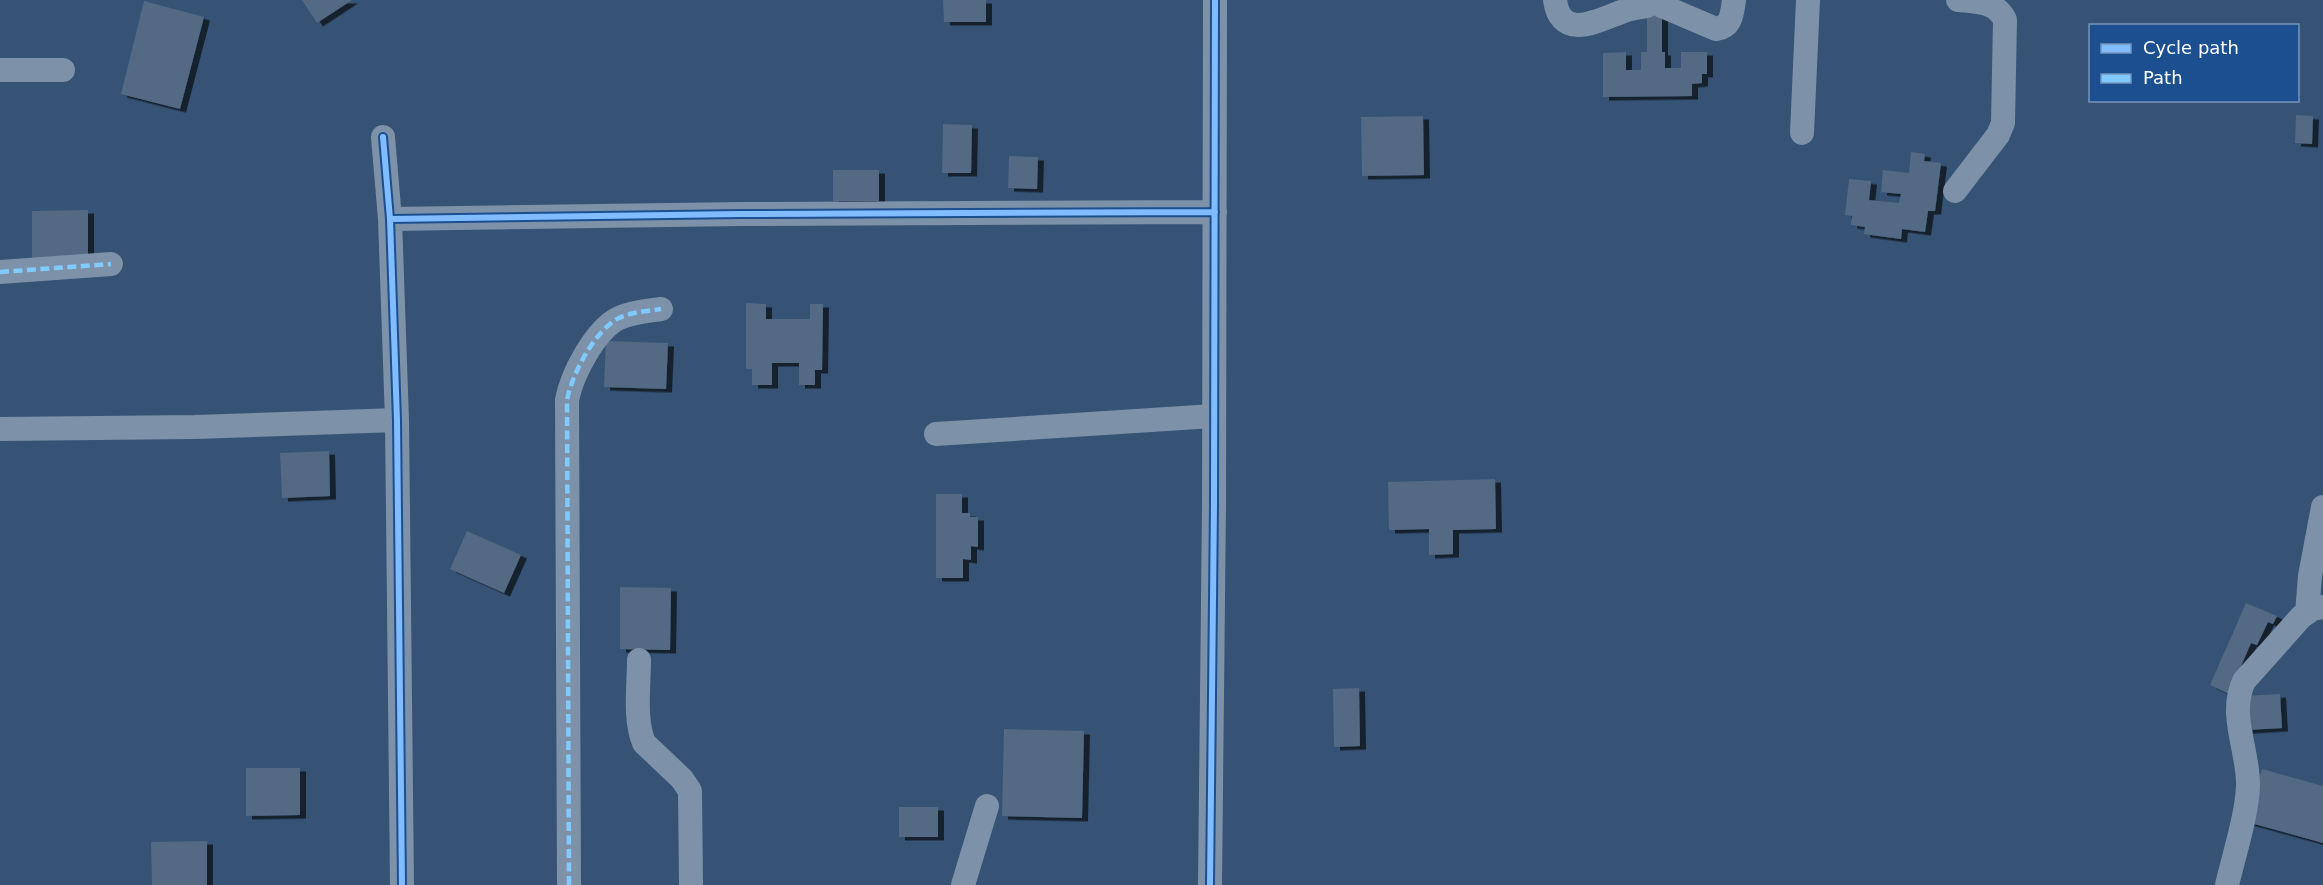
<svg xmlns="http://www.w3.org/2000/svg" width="2323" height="885" viewBox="0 0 2323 885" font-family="'DejaVu Sans',sans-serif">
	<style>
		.building { fill: #526984; filter: url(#shadow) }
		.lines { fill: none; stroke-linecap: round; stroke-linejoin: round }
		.minor { stroke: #7d92a8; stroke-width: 24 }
		.quiet { stroke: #80caff; stroke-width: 4.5; stroke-dasharray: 9 4.5; stroke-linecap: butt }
		.cycleway-casing { stroke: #1b4f8f; stroke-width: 10 }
		.cycleway { stroke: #80bcff; stroke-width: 6 }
	</style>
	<defs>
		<filter id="shadow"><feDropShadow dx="6" dy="3.5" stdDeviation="0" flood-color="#0009"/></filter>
	</defs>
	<rect width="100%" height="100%" fill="#365274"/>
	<!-- building -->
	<path class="building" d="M302,0H352L317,23Z
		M943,0H986V22H944Z
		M144,1L204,17L180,109L121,94Z
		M1647,7H1662V52H1665V68H1681V52H1707V74H1702V83L1692,84V96L1603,97V53L1626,52V70H1641V52H1647Z
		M2296,115L2313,116L2312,144L2295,143Z
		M1423,116L1424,175L1362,176L1361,117Z
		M943,124L972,125L971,173H942Z
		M1911,152L1925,154L1924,161L1941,163L1935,211H1928L1925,232L1902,229L1901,239L1864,234L1865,227L1851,225L1852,216L1845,215L1849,179L1871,181L1869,200L1899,203L1901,194L1881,192L1883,170L1909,173Z
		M1009,156L1038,157L1037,189L1008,188Z
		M833,170H879V201H833Z
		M88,210V259H32V211Z
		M746,303L766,304V319H810V304H823L822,370H815V385H799V363H772V385H752V369H746Z
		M606,341L668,343L666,389L604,387Z
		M329,451L330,496L282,498L280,453Z
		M1495,479L1496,529L1453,530V554L1429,555V529L1389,530L1388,482Z
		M936,494H962V513H970V517H978V547L971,546V560L963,559V578H936Z
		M467,531L521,555L504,593L450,569Z
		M620,587L671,588L670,650L620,649Z
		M2246,603L2277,616L2273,624L2268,622L2257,645L2251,643L2229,694L2210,685Z
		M1359,688L1360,746L1334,747L1333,689Z
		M2280,694L2282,728L2247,730L2244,696Z
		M1004,729L1084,731L1082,818L1002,816Z
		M246,768H300V815L246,816Z
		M2262,769L2323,786V843L2247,822Z
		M899,807H938V837H899Z
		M207,841V885H152L151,842Z"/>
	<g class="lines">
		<!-- minor -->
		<path class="minor" d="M1555,0C1561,43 1600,19 1624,11C1631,8 1639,7 1647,6
			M1662,6L1716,29C1732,27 1732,13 1734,0
			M0,70H63
			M1802,133L1808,0
			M383,137L390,219L397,420L402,885
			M1955,191L1998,135L2003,123L2005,20C1996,1 1977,2 1958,0
			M390,219L741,214L1215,212
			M0,272L111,264
			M0,429L195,427L397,420
			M936,434L1213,416
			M2307,613L2310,576L2323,507
			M639,660C639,686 634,719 644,743L682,779L690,791L691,885
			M569,885L567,400C572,374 595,330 619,318C632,312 647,311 661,309
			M963,885L987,806
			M1210,885L1214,504L1215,0
			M2227,885C2234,855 2247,815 2248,786C2249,751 2228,715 2244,681L2301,617L2312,609L2323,607"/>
		<!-- quiet -->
		<path class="quiet" d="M0,272L111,264
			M569,885L567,400C572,374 595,330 619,318C632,312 647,311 661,309"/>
		<!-- cycleway casing -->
		<g class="cycleway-casing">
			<path id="cycleway" d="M383,137L390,219L397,420L402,885
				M390,219L741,214L1215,212
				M1210,885L1214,504L1215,0"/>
		</g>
		<!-- cycleway -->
		<use href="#cycleway" class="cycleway"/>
	</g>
	<!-- legend -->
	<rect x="2089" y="24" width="210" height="78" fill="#1b4f8f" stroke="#7695bc" stroke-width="1.5"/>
	<rect x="2101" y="44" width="30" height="9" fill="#80bcff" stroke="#7695bc" stroke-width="1.5"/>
	<text x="2143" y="54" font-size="18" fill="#ffffff">Cycle path</text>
	<rect x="2101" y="74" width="30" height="9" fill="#80caff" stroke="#7695bc" stroke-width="1.5"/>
	<text x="2143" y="84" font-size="18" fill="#ffffff">Path</text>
</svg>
